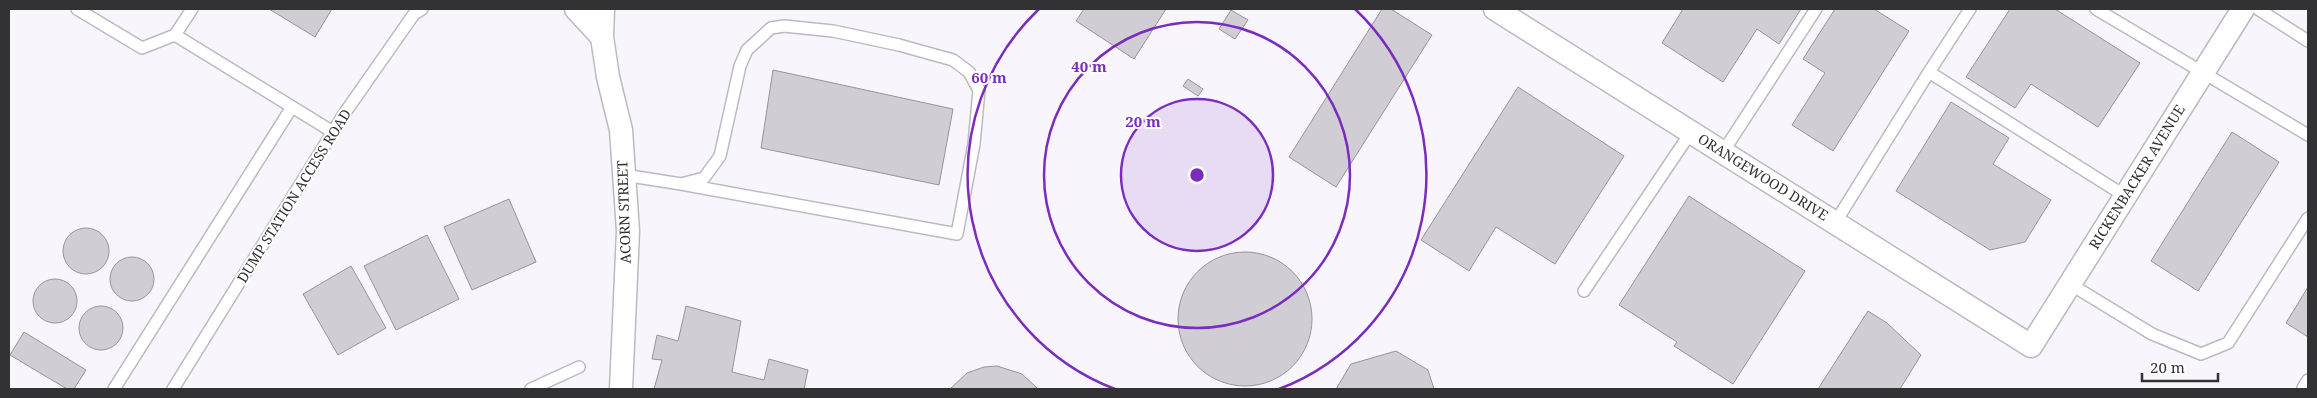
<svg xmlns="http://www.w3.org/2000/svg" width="2317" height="398" viewBox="0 0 2317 398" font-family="'Noto Serif',serif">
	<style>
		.building { fill: #d0cdd5; stroke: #97949b }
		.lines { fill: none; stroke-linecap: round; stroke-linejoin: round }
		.lane-casing { stroke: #bcbac1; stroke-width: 14 }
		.street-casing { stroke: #bcbac1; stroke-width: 25 }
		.lane { stroke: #fff; stroke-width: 11 }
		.street { stroke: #fff; stroke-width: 22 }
		.ring { fill: none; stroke: #7b2cbf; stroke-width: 2.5 }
		.labels { text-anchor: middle; stroke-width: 4; stroke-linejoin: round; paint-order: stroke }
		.street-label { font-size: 14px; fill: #323134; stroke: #fff }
		.centre { fill: #7b2cbf; stroke: #fff; stroke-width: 2.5 }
		.ring-label { font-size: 15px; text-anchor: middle; font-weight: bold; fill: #7b2cbf; stroke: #fff; stroke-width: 4; stroke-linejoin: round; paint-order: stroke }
	</style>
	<rect width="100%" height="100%" fill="#f8f5fd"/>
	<!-- building -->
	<path class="building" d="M269,9H332L315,37Z
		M1084,9H1166L1134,59L1076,21Z
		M1382,9H1391L1432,35L1336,187L1289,157Z
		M1683,9H1801L1779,44L1757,29L1723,82L1662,43Z
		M1835,9H1874L1909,31L1833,151L1792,125L1825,73L1803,59Z
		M2010,9H2055L2140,63L2098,127L2031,84L2015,108L1966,77Z
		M1231,10L1248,20L1235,39L1219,29Z
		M773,70L953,109L939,185L761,148Z
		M1188,79L1203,89L1198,96L1183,86Z
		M1518,87L1624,156L1555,264L1496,227L1469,271L1421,240Z
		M1951,102L2009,138L1993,164L2051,200L2025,242L1990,250L1896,191Z
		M2232,132L2279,162L2198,291L2151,261Z
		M1689,196L1805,271L1733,384L1674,346L1677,342L1619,305Z
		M509,199L536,262L472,290L444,227Z
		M63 251a23 23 0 1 1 46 0a23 23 0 1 1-46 0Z
		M427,235L459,299L396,330L364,266Z
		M1178 319a67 67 0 1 1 134 0a67 67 0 1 1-134 0Z
		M110 279a22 22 0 1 1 44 0a22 22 0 1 1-44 0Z
		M351,266L386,328L338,355L303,294Z
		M33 301a22 22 0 1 1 44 0a22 22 0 1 1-44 0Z
		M2308,287V337L2286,323Z
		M79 328a22 22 0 1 1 44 0a22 22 0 1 1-44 0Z
		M686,306L741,321L732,372L764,380L769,359L808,370L804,389H654L662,360L652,359L657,335L678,341Z
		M1868,311L1887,323L1921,355L1900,389H1818Z
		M24,332L86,370L74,389H67L10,355Z
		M1396,351L1428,370L1434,389H1336L1351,364Z
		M997,366L1022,374L1038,389H950L967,373L984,367Z"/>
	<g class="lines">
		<!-- lane casing -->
		<g class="lane-casing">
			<path id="lane" d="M77,9L142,48L175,35L192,9
				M2096,9L2308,135
				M2258,9L2308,41
				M175,35L333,132
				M1929,72L1970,9
				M1723,152L1816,9
				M624,175L681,184L704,178L720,156L740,66L747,50L771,28L784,26L833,31L899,45L953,60L969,72L979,90L974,144L957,234L681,184
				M1835,223L1929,72L2125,196
				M2070,284L2152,334L2201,354L2228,343L2308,218
				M1584,291L1691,132
				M114,389L292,107
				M173,389L344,114L414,14L422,9
				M531,389L579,367
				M2306,389L2303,388L2308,380"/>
		</g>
		<!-- street casing -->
		<g class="street-casing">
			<path id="street" d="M576,9L602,37
				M603,9L602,37L608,77L621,130L628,231L621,389
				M1495,9L2031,346L2243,9"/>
		</g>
		<!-- lane -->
		<use href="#lane" class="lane"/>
		<!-- street -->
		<use href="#street" class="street"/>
	</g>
	<!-- distance rings -->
	<circle cx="1197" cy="175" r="76" fill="#7b2cbf" fill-opacity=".12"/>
	<g class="ring">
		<circle cx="1197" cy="175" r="76"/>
		<circle cx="1197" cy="175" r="153"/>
		<path d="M1115 389A229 229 0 0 1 1039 9M1355 9A229 229 0 0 1 1279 389"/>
	</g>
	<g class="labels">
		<!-- street labels -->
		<g class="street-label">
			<text transform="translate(1763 177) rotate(32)" y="5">ORANGEWOOD DRIVE</text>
			<text transform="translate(2137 177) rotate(-58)" y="5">RICKENBACKER AVENUE</text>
			<text transform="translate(294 196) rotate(-58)" y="5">DUMP STATION ACCESS ROAD</text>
			<text transform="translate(624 212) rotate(-92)" y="5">ACORN STREET</text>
		</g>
	</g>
	<circle cx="1197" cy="175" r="8" class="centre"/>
	<g class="ring-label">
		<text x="1089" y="72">40 m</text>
		<text x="989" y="83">60 m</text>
		<text x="1143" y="127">20 m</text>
	</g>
	<!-- border -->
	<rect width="2317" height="398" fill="none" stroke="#323134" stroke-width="20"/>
	<!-- scale -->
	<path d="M2142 373v8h76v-8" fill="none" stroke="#323134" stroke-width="2.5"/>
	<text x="2150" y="373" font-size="15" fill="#323134" stroke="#ffffff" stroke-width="4" paint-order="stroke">20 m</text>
</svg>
